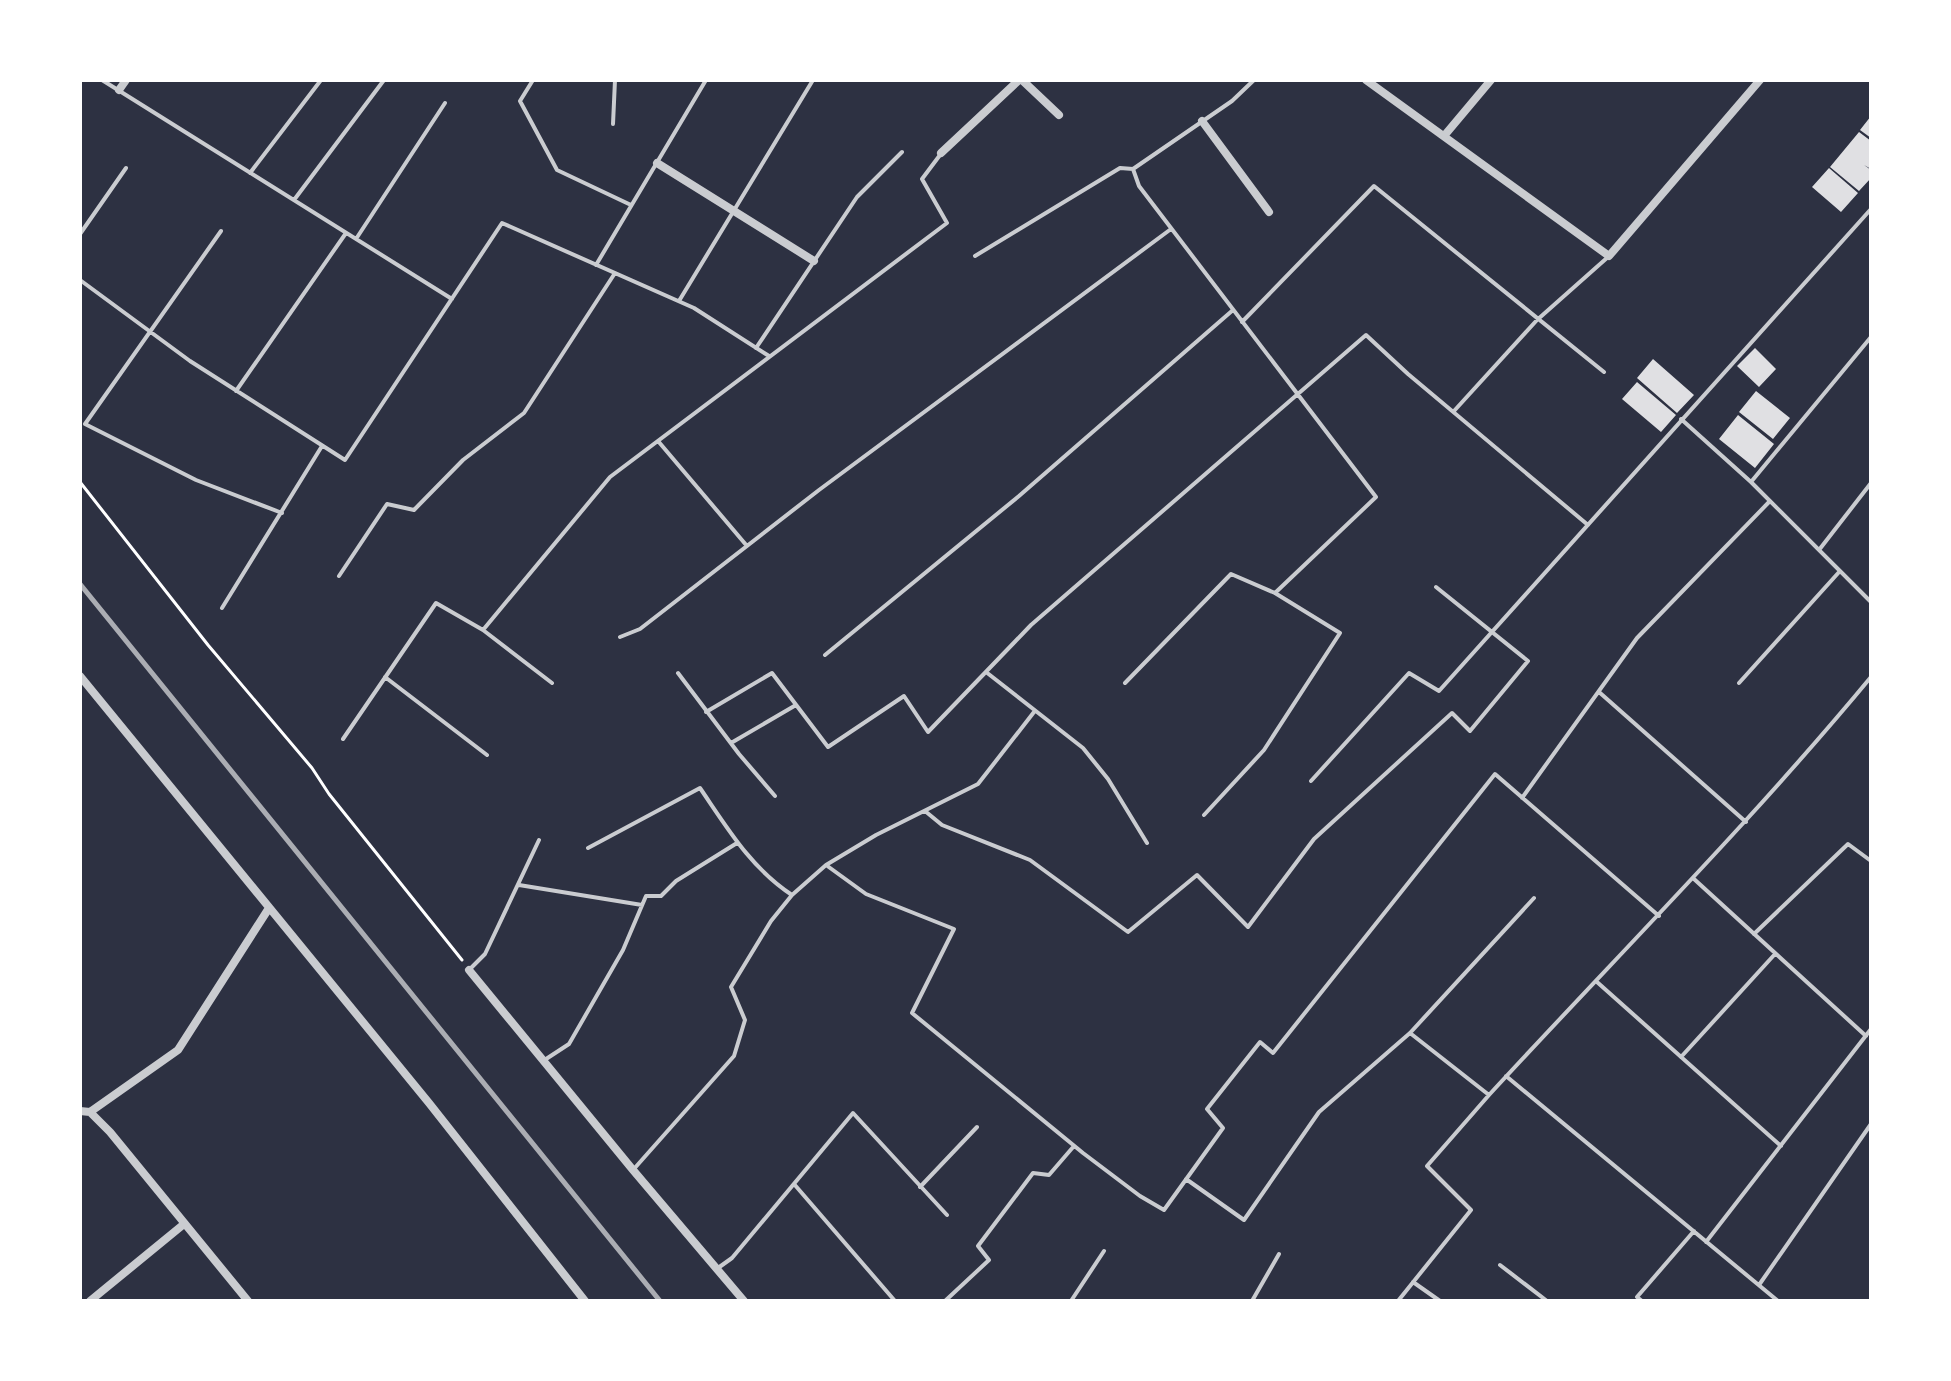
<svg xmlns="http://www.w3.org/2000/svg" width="1951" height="1381" viewBox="0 0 1951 1381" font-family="Signika,sans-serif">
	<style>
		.building { fill: #e0e0e3 }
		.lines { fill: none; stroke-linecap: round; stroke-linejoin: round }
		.path { stroke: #fff; stroke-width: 3 }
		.service { stroke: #caccd0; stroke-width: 4 }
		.minor { stroke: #caccd0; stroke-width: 8 }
		.rail { stroke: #abadb3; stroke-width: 5 }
	</style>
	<rect width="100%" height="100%" fill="#2d3142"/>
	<!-- building -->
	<path class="building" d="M1871,116V138L1860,130Z
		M1859,132L1871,141V169L1864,165L1871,170V178L1859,191L1830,167Z
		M1829,168L1858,193L1841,212L1812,187Z
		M1755,348L1776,369L1759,387L1737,366Z
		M1653,359L1694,395L1677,413L1637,378Z
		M1637,382L1676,415L1661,432L1622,399Z
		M1756,391L1790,418L1773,439L1739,412Z
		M1738,415L1774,444L1755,468L1719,439Z"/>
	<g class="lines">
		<!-- path -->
		<path class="path" d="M80,482L208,645L312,768L329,794L462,960"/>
		<!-- service -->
		<path class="service" d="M102,80L452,299
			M533,80L520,101L557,170L631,205
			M613,124L615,80
			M1133,169L1139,186L1376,497L1275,593
			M250,173L321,80
			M294,200L384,80
			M221,231L85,424L196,480L282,513
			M80,234L126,168
			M356,239L445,103
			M975,256L1120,168L1133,169L1232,101L1254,80
			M596,265L706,80
			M80,280L190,361L345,460L502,223L694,308L769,356
			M679,301L813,80
			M1242,322L1374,186L1604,372
			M756,348L857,197L902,152
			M236,391L346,233
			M1454,411L1537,320L1608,257
			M1681,419L1751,482L1871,602
			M658,441L747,546
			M1751,482L1871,337
			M1819,550L1871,483
			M339,576L387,504L414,510L463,460L524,413L615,273
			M222,608L322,446
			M483,630L610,477L947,223L922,179L940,155
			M620,637L640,629L819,490L1171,229
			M825,655L1019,496L1233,310
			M986,672L1083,748L1108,779L1147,843
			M678,673L739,754L775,796
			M385,677L487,755
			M1125,683L1231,574L1275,593L1340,633L1264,750L1204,815
			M1739,683L1840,571
			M1599,692L1746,822
			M706,712L772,673L828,747L904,696L928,732L1031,625L1366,335L1408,374L1588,525
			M343,739L436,603L483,630L552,683
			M731,743L796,705
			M1311,781L1409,673L1439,691L1871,209
			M1522,798L1637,638L1770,501
			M925,811L942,825L1030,860L1128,932L1197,875L1248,927L1314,839L1452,713L1470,731L1528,661L1436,587
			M588,848L700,788C728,829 751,868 792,895
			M826,865L866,894L954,929L912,1013L1083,1153L1140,1196L1164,1210L1223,1128L1207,1109L1260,1042L1273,1053L1495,774L1659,916
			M1694,879L1866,1036
			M519,885L642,905
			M1754,934L1848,844L1871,861
			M469,970L485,954L539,840
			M1597,982L1781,1146
			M1410,1033L1489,1095C1617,956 1750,823 1871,677
			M1681,1057L1775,954
			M543,1061L569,1044L623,950L646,896H661L676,881L737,843
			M1506,1076L1778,1301
			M633,1170L734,1056L745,1020L731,987L771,921L792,895L826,865L876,835L978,784L1034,712
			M1186,1179L1244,1220L1319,1112L1410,1033L1534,898
			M794,1184L895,1301
			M920,1187L977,1127
			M1706,1242L1871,1029
			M1500,1265L1547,1301
			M718,1268L732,1258L853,1113L947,1215
			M1413,1282L1440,1301
			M1759,1285L1871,1124
			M945,1301L989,1260L978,1246L1033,1173L1049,1175L1074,1146
			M1071,1301L1104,1251
			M1252,1301L1279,1254
			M1398,1301L1471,1210L1427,1166L1489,1095
			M1642,1301L1637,1297L1694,1231"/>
		<!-- minor -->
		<path class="minor" d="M1022,80L1059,115
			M1366,80L1609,256L1760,80
			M119,90L126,80
			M1202,121L1269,212
			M1444,136L1491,80
			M941,153L1019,80
			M657,163L814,261
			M80,676L429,1103L585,1301
			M469,970L633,1170L744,1301
			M80,1111L90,1112L110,1132L248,1301
			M90,1112L178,1050L269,908
			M90,1301L184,1224"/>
		<!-- rail -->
		<path class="rail" d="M80,584L660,1301"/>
	</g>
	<!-- border -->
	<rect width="1951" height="1381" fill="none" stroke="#ffffff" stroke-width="164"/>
</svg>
